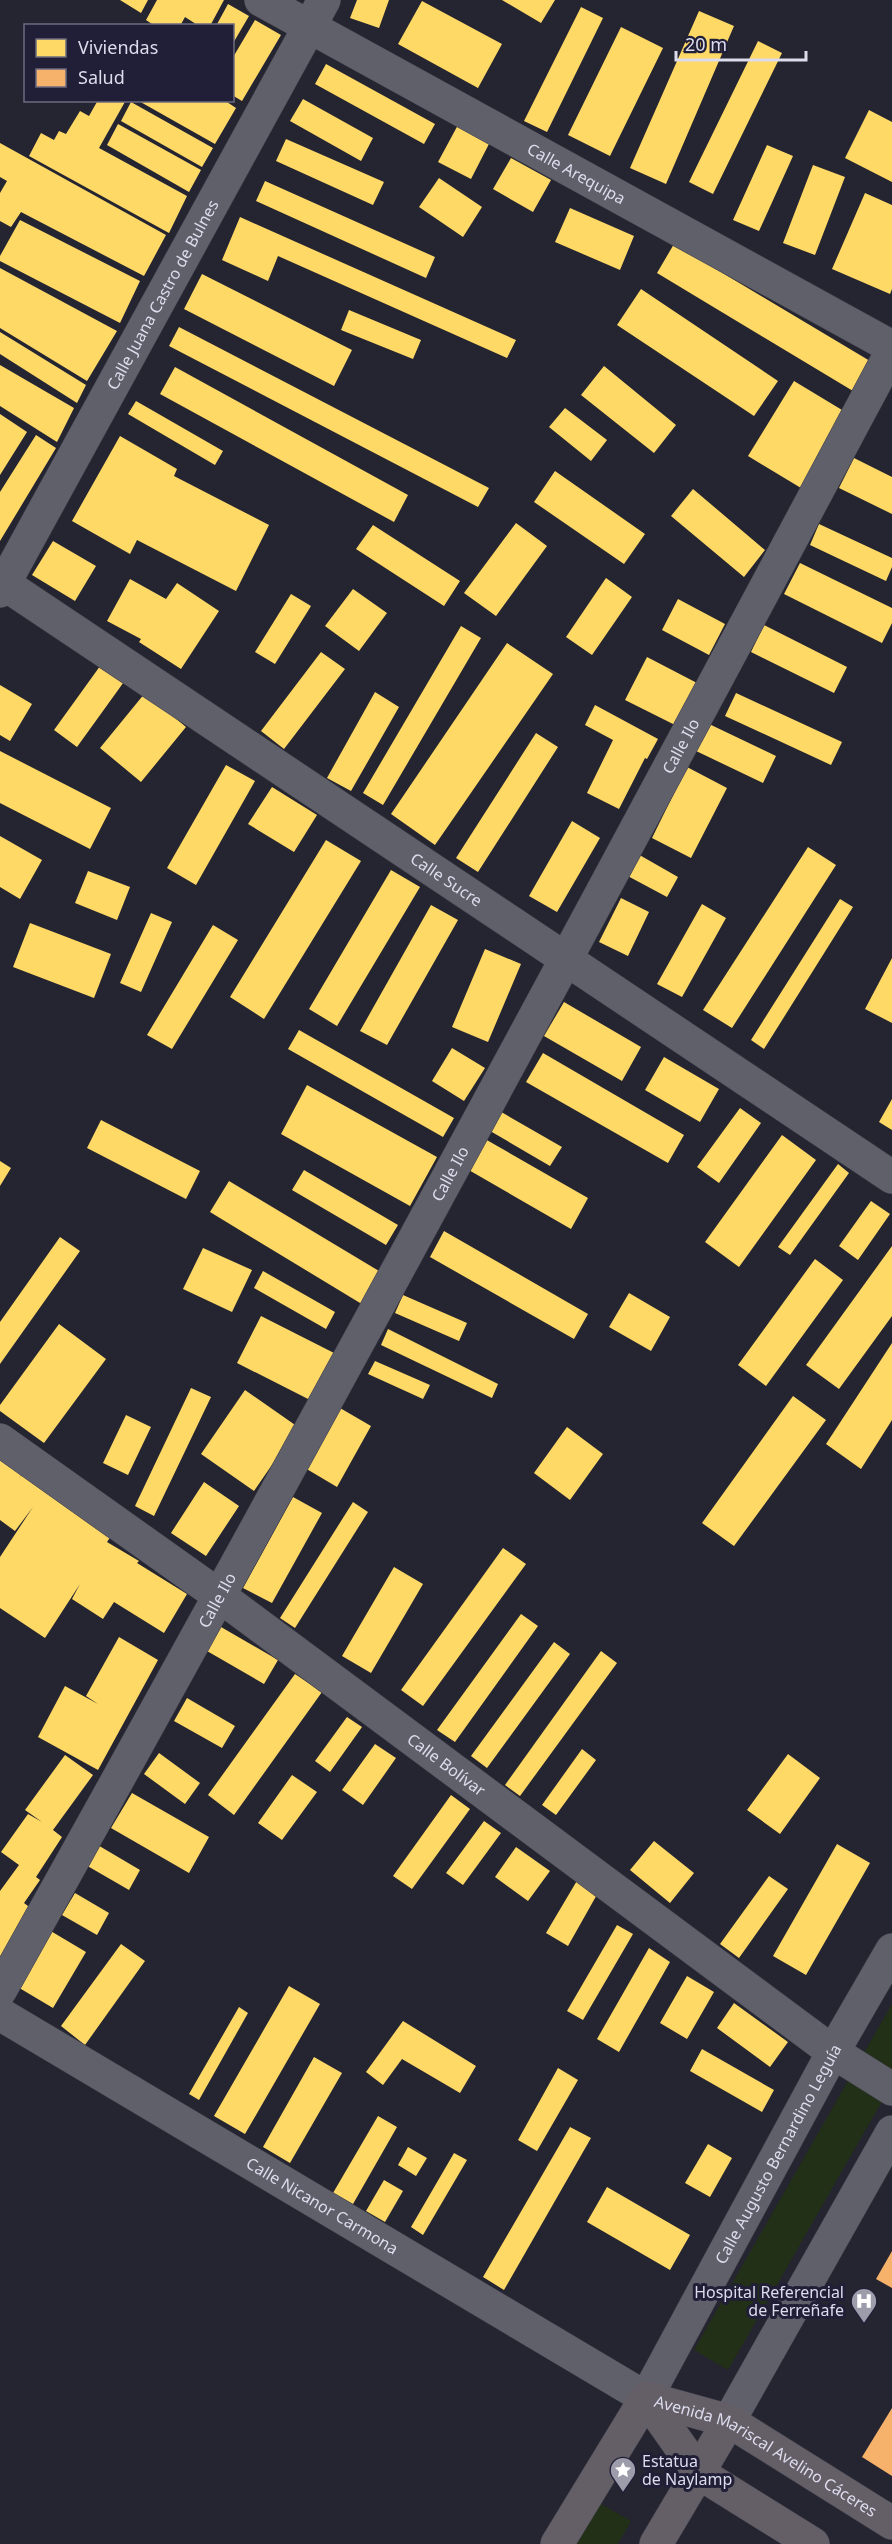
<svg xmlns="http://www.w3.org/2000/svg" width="892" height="2544" viewBox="0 0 892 2544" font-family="'Noto Sans',sans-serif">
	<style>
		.green { fill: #223017 }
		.homes { fill: #ffd966 }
		.health { fill: #f6b26b }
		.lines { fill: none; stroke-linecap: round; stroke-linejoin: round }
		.street-casing { stroke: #40404b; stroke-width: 34 }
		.secondary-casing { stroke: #40404b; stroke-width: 34 }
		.primary-casing { stroke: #40404b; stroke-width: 34 }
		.street { stroke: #60606b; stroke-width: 33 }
		.secondary { stroke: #60606b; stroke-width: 33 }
		.primary { stroke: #645e67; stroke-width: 33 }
		.labels { text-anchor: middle; stroke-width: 6; stroke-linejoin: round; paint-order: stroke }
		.street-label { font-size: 16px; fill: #dcdced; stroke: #201f37 }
		.poi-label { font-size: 16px; fill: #dcdced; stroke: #201f37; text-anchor: end }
	</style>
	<rect width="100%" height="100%" fill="#252531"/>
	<!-- green -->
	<path class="green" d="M892,2004V2084L728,2370L694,2350Z
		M599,2503L631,2521L618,2544H576Z"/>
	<!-- homes -->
	<path class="homes" d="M120,0H148L141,13Z
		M157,0H224L210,26H199L185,17L180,26H155L146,20Z
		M357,0H389L379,28L350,18Z
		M502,0H555L541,23Z
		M422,1L502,44L478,88L398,44Z
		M228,4L249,16L232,45V26H216Z
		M581,7L603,18L547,132L524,121Z
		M699,11L734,26L666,184L630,168Z
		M255,20L281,35L242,101L232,95V59Z
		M621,27L663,48L610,156L568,135Z
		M758,41L782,53L713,194L689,182Z
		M326,64L435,124L424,144L315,84Z
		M303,99L373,138L361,161L290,121Z
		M98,100H126L99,148L187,196L169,233L29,156L41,133L54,140L59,131L66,134L80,111L89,116Z
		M137,100H224L236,108L215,144Z
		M131,102L213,148L202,167L121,121Z
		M869,110L892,122V182L845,158Z
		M459,123L491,140L471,179L438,162Z
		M118,124L201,170L189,192L107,145Z
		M286,139L384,182L373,205L276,161Z
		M0,143L166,235L144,276L21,212L11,227L0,221V193L7,181L0,177Z
		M767,145L793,156L759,231L733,220Z
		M511,158L551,180L533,212L493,189Z
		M813,165L845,177L815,255L783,243Z
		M439,178L482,207L463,237L419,207Z
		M265,181L435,257L426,278L256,201Z
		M865,193L892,205V289L890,294L832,269Z
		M570,208L634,236L620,270L555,242Z
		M240,217L516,340L507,358L278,256L268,281L222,260Z
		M20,220L140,281L120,323L0,261V256Z
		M674,244L875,364L858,394L657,273Z
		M0,268L117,331L87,381L0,328Z
		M202,274L352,350L334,386L184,309Z
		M641,289L778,381L754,416L617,325Z
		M349,310L421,340L413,359L341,330Z
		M179,327L489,488L478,507L169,346Z
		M0,332L86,385L77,403L0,354Z
		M0,365L74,408L57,442L0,406Z
		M604,366L676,425L654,453L581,395Z
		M175,367L408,495L394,522L160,394Z
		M794,381L847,413L801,488L748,456Z
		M136,401L223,451L215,465L128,414Z
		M565,408L607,440L591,461L549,427Z
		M0,414L27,432L0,475Z
		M36,435L56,448L0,541V492Z
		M120,436L177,469L174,476L269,525L236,591L137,540L130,554L72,521Z
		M854,458L892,477V514L839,488Z
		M555,471L645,534L624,564L534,502Z
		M693,489L765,550L744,577L671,516Z
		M516,523L547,546L496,616L464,593Z
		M819,524L892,558V567L886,581L810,545Z
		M373,525L460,581L444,606L356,549Z
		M53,541L96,566L75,601L32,575Z
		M800,563L892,608V623L882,643L784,594Z
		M606,578L632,597L592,655L566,637Z
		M130,579L166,599L177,583L219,611L181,669L139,642L141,639L107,621Z
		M353,589L387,613L359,651L325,626Z
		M291,594L311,606L275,664L255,652Z
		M678,599L725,624L709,655L662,630Z
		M764,625L847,667L834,693L751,652Z
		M461,626L481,638L383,805L363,793Z
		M507,643L553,674L435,845L391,814Z
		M321,652L345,669L284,749L261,731Z
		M647,657L697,683L675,725L625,700Z
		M103,662L126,679L77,747L54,730Z
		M0,685L32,704L10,741L0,735Z
		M375,692L399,707L351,791L327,778Z
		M145,693L186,727L141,782L100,748Z
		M736,693L842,742L831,765L725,716Z
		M595,705L658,739L647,759L645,758L619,809L587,793L613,740L585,725Z
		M707,723L776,756L763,783L694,750Z
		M536,733L558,747L478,872L456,858Z
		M0,751L111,808L90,849L0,803Z
		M226,765L255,781L196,885L167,868Z
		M687,767L727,788L691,858L652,838Z
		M272,787L317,815L294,852L248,824Z
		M572,821L600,838L557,912L529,896Z
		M0,836L42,860L20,899L0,887Z
		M326,840L361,861L264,1019L230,997Z
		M808,847L836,865L732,1028L703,1010Z
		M636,853L678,877L667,897L624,874Z
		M391,870L420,887L337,1026L309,1009Z
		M88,871L130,887L117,920L75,903Z
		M621,898L649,912L628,956L599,942Z
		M840,899L853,907L764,1049L751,1040Z
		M702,904L726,918L682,997L657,984Z
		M431,905L458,920L387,1045L360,1031Z
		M151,913L172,922L141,992L120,983Z
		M30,923L111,954L94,998L13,967Z
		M213,925L238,940L172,1049L147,1035Z
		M485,949L521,964L488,1042L452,1027Z
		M892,958V1023L865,1009Z
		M564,1002L641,1047L622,1081L544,1036Z
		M299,1030L454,1118L443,1137L288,1049Z
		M452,1048L485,1068L464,1101L432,1081Z
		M543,1053L684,1135L668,1163L526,1082Z
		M664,1057L719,1089L700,1122L645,1090Z
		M307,1085L437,1157L410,1206L281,1134Z
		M892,1099V1130L879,1122Z
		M740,1108L761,1123L719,1183L697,1167Z
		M496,1109L562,1147L550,1166L485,1128Z
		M101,1120L200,1171L186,1199L87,1148Z
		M782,1135L816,1160L739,1267L705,1242Z
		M485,1139L588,1198L571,1229L467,1169Z
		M0,1161L11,1168L0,1186Z
		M838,1164L849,1173L790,1255L778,1247Z
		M304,1170L398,1225L386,1245L292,1190Z
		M229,1181L384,1274L365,1306L210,1212Z
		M871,1201L890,1214L858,1260L839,1246Z
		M444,1231L588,1314L574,1339L430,1257Z
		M60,1237L80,1251L0,1364V1322Z
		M892,1246V1316L839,1389L806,1365Z
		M203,1248L252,1270L232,1312L183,1289Z
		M815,1259L843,1280L766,1386L738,1365Z
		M263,1271L335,1312L326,1329L254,1288Z
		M629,1293L670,1317L651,1351L609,1327Z
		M403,1295L467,1323L459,1341L395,1313Z
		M261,1316L336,1354L312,1401L237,1363Z
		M59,1324L106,1359L44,1443L0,1411V1405Z
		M388,1329L498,1384L492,1398L381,1345Z
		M892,1343V1420L861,1469L826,1444Z
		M375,1361L430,1385L423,1399L368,1374Z
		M191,1388L211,1397L154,1516L135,1506Z
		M245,1390L298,1427L254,1491L201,1454Z
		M793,1396L826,1420L734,1546L702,1523Z
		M340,1408L371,1426L337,1487L305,1468Z
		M126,1415L151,1427L128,1475L103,1463Z
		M567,1427L603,1454L570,1500L534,1473Z
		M0,1456L23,1472L19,1478L23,1473L113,1533L107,1542L139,1561L137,1563L187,1594L164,1633L114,1602L103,1619L72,1599L80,1584L45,1638L0,1608V1557L33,1507L15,1531L0,1520Z
		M204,1482L239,1506L206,1556L171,1533Z
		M293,1497L322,1513L272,1603L243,1588Z
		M353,1502L368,1512L295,1628L280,1618Z
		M503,1548L526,1564L423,1706L401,1690Z
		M394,1567L423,1584L371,1673L342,1656Z
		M521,1614L538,1626L455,1742L437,1730Z
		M221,1627L278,1660L264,1684L207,1651Z
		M119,1637L158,1660L98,1770L38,1737L65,1686L98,1704L86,1696Z
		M554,1642L570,1654L487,1768L471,1756Z
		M601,1651L617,1663L520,1796L505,1785Z
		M295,1674L322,1692L234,1815L208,1795Z
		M187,1698L235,1726L222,1748L174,1721Z
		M347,1717L362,1727L330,1772L315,1761Z
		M375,1744L396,1758L363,1805L342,1790Z
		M582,1749L596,1760L556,1815L542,1805Z
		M159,1753L200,1783L185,1804L144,1774Z
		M788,1754L820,1778L780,1834L747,1810Z
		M65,1755L93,1775L53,1830L62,1837L36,1877L40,1880L24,1903L32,1909L0,1957V1891L19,1865L1,1852L28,1814L42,1822L25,1810Z
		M292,1775L317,1792L282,1840L258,1823Z
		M132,1793L209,1837L189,1873L111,1828Z
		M451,1795L470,1809L412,1889L393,1876Z
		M484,1821L501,1833L463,1885L446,1873Z
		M654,1841L694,1873L670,1903L630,1870Z
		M96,1844L140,1870L129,1890L84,1864Z
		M837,1844L870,1863L806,1975L773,1956Z
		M516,1847L550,1871L528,1901L495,1877Z
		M769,1876L788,1889L739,1958L720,1944Z
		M578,1879L599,1891L568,1946L546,1933Z
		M75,1893L109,1913L97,1935L62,1915Z
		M617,1925L633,1934L583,2020L567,2011Z
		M49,1930L86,1952L53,2008L16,1986Z
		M121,1944L145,1961L85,2045L61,2026Z
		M649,1948L670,1962L619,2052L597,2039Z
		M687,1976L714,1992L687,2039L660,2023Z
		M289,1986L320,2004L245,2134L214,2116Z
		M734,2003L788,2042L770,2067L717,2028Z
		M239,2007L248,2013L199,2100L189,2094Z
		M403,2021L476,2066L460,2093L402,2059L383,2085L366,2072Z
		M702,2049L774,2090L762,2112L690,2071Z
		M314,2057L342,2073L290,2163L263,2147Z
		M558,2068L578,2080L537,2151L518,2140Z
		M378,2116L397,2127L353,2204L333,2193Z
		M570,2127L591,2138L504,2290L483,2277Z
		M708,2144L732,2158L710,2197L685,2183Z
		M408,2147L427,2158L416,2176L398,2165Z
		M454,2153L467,2160L423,2235L411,2227Z
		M384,2180L403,2191L385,2222L366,2211Z
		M607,2187L690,2235L670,2270L587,2222Z"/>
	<!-- health -->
	<path class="health" d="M892,2251V2288L876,2279Z
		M892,2408V2476L862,2457Z"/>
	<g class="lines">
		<!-- street casing -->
		<g class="street-casing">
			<g id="street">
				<path id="s1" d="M261,0L892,347"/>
				<path id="s2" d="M0,581L892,1177"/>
				<path id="s3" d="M0,591L324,0"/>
				<path id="s4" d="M0,1991C304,1448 599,900 892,351"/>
			</g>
		</g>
		<!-- secondary casing -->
		<g class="secondary-casing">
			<g id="secondary">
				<path id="s5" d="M0,1440L221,1597L833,2052L892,2089"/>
				<path id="s6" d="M0,2014L646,2398L833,2052L892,1950"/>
				<path d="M729,2421L892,2132"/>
			</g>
		</g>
		<!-- primary casing -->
		<g class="primary-casing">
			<g id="primary">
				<path id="s7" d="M646,2398L729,2421L892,2523"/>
				<path d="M646,2398L699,2473L813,2544"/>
				<path d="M557,2544L646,2398"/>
				<path d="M656,2544L729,2421"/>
			</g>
		</g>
		<!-- street -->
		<use href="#street" class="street"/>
		<!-- secondary -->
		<use href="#secondary" class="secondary"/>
		<!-- primary -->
		<use href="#primary" class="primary"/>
	</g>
	<!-- icons -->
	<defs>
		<g id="hospital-pin" transform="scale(1.35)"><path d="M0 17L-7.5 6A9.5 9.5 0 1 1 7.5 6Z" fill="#9c9cab" stroke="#201f37"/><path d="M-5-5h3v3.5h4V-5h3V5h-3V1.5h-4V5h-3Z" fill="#fff"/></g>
		<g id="sight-pin" transform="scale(1.35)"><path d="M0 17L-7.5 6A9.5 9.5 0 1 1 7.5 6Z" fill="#9c9cab" stroke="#201f37"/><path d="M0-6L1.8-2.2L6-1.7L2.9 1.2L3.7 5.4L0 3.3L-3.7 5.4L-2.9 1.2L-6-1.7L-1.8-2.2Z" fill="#fff"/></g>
	</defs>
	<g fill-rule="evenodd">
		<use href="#hospital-pin" x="864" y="2301"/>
		<use href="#sight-pin" x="623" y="2470"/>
	</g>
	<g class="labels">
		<!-- street labels -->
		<g class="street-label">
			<text dy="6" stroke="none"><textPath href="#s1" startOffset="360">Calle Arequipa</textPath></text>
			<text dy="6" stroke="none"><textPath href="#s3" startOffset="338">Calle Juana Castro de Bulnes</textPath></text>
			<text dy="6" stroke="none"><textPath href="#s4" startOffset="1419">Calle Ilo</textPath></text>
			<text dy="6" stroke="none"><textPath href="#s2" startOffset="537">Calle Sucre</textPath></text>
			<text dy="6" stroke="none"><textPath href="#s4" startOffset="933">Calle Ilo</textPath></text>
			<text dy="6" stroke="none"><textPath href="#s4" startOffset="447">Calle Ilo</textPath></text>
			<text dy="6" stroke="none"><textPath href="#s5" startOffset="552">Calle Bolívar</textPath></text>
			<text dy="6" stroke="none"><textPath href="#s6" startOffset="1029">Calle Augusto Bernardino Leguía</textPath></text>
			<text dy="6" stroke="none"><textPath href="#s6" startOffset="375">Calle Nicanor Carmona</textPath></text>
			<text dy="6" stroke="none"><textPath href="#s7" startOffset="134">Avenida Mariscal Avelino Cáceres</textPath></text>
		</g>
		<!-- poi labels -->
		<g class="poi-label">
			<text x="844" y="2298">Hospital Referencial<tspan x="844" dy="18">de Ferreñafe</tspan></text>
			<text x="642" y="2467" text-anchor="start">Estatua<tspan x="642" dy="18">de Naylamp</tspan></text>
		</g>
	</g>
	<!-- legend -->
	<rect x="24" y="24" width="210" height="78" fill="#201f37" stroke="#6b6b80" stroke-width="1.5"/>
	<rect x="36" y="39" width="30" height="18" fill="#ffd966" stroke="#6b6b80" stroke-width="1.5"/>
	<text x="78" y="54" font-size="18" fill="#dcdced">Viviendas</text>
	<rect x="36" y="69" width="30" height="18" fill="#f6b26b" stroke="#6b6b80" stroke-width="1.5"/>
	<text x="78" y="84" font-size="18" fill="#dcdced">Salud</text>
	<!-- scale -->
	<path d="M676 51v9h130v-9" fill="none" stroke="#dcdced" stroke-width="3"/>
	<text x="685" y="51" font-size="18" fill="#dcdced" stroke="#201f37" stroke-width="4.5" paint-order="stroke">20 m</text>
</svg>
